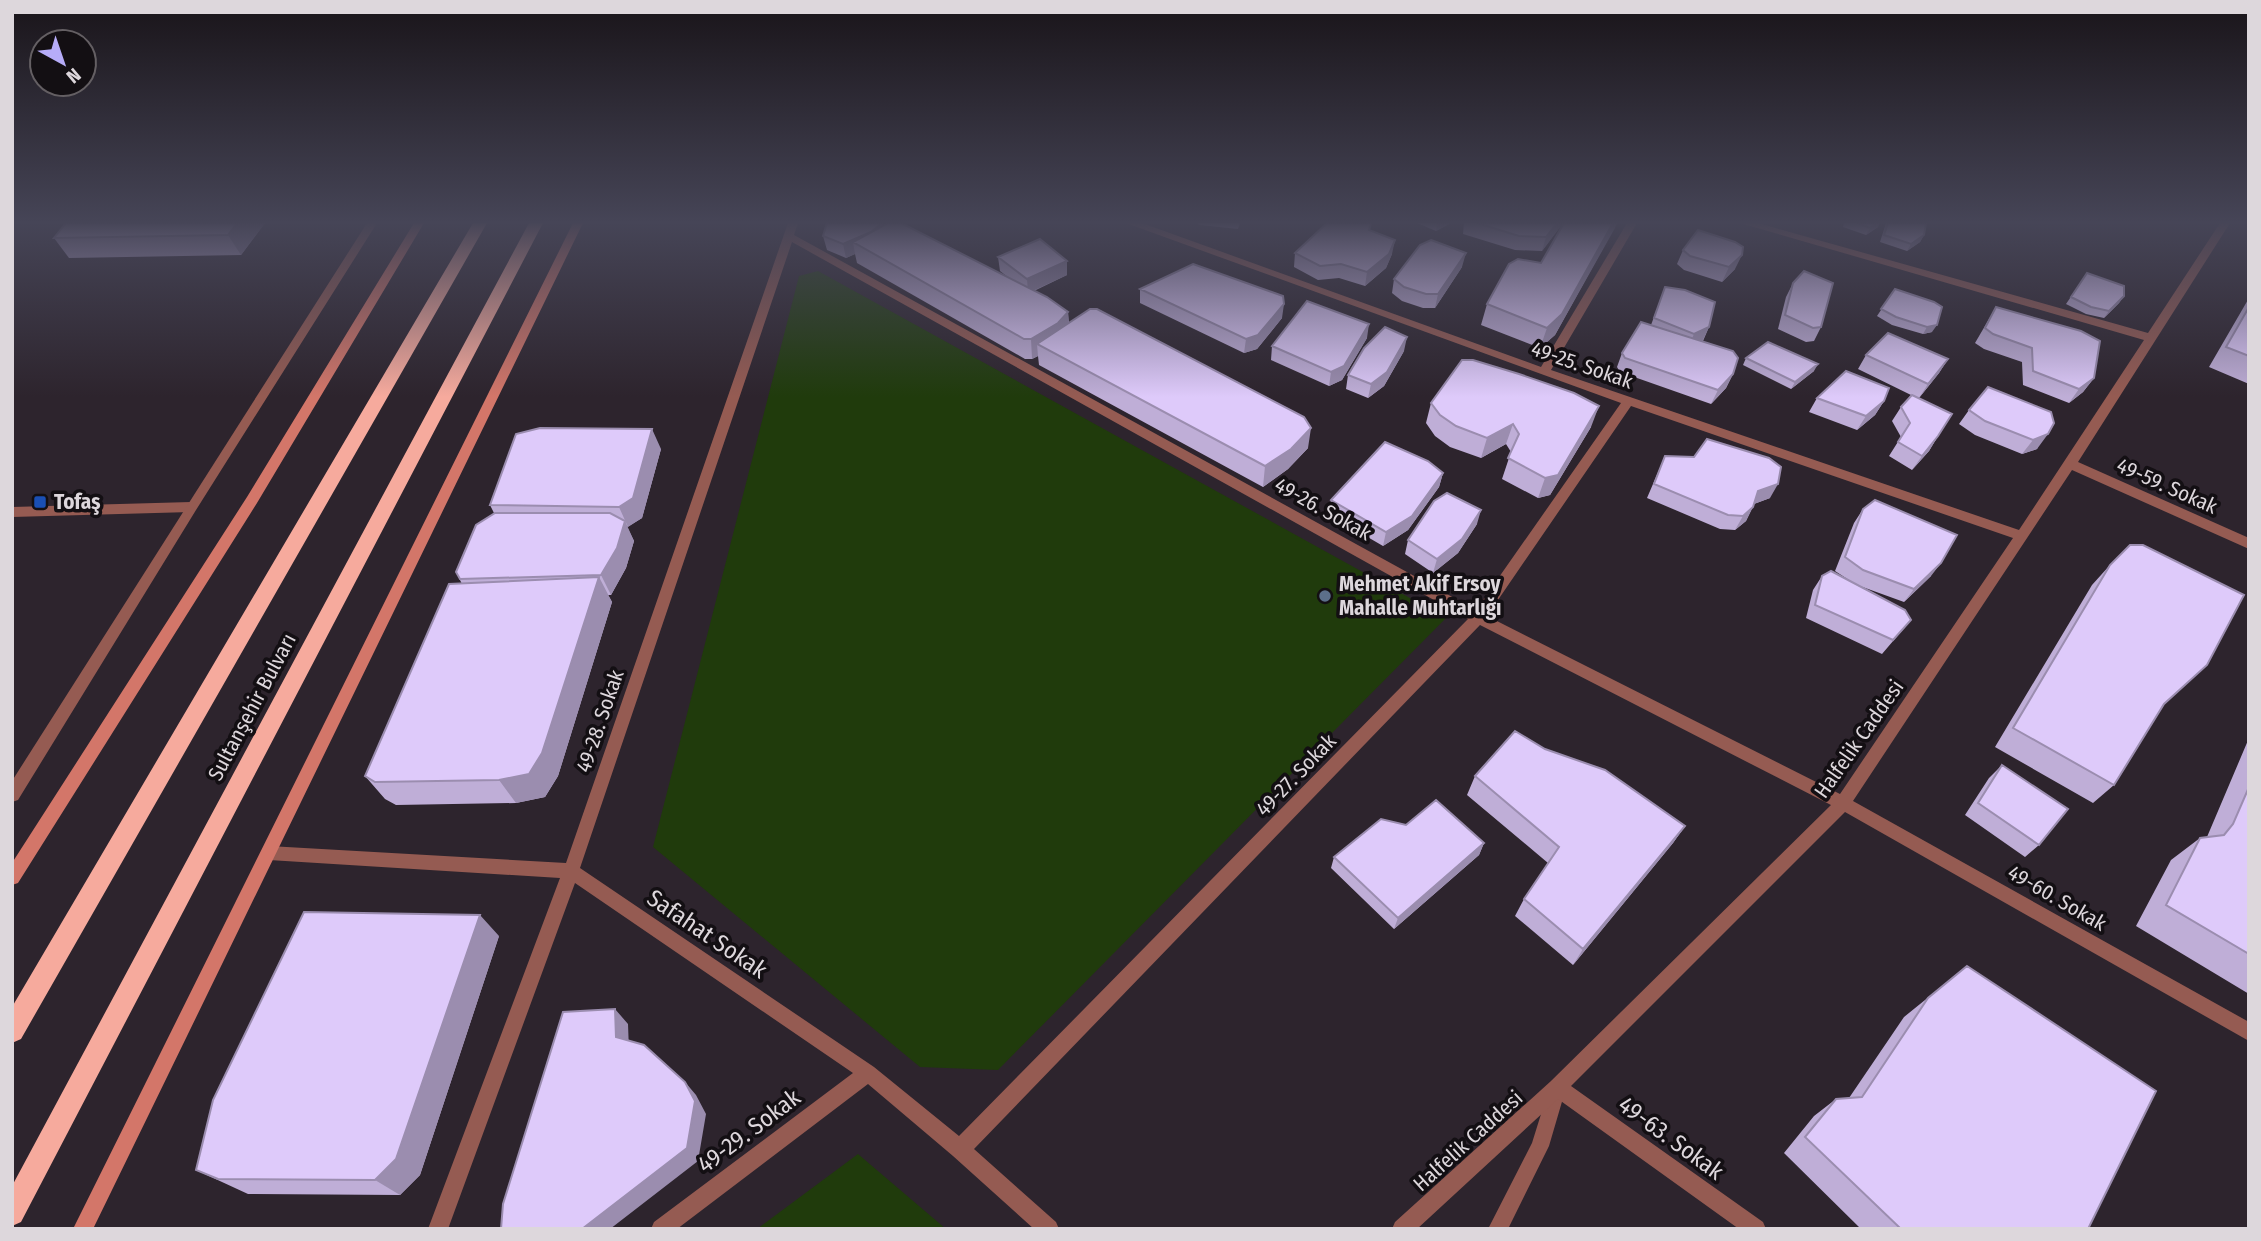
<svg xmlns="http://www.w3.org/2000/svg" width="2261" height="1241" viewBox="0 0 2261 1241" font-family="'Fira Sans Condensed',sans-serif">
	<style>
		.green { fill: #203b0c }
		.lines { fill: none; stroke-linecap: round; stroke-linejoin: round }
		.service { fill: #955b52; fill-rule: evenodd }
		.minor { fill: #955b52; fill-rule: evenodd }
		.tertiary { fill: #955b52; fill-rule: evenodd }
		.secondary { fill: #d37669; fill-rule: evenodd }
		.trunk { fill: #f6aa9d; fill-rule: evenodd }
		.wall { fill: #bfaed7 }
		.shaded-wall { fill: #9b8daf }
		.building { fill: #decafa; stroke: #9b8daf; stroke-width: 2 }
		.transit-dot { fill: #1a4fb4; stroke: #130f13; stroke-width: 2.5 }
		.service-dot { fill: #5c6f8a; stroke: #130f13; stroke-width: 2.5 }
		.labels { text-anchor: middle; stroke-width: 7; stroke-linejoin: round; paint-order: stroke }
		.street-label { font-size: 21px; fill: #ddd7dc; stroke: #130f13 }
		.poi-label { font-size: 21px; font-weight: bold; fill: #ddd7dc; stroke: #130f13; text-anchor: start }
		.near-street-label { font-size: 24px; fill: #ddd7dc; stroke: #130f13 }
	</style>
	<rect width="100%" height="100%" fill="#2d242d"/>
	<!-- green -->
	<path class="green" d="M818,271L1446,618L998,1070L920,1067L653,847L799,276Z
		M858,1154L946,1229H757Z"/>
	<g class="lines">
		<!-- service -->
		<path class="service" d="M1557,1079L1563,1082L1566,1088L1549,1146L1508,1229H1488L1532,1143L1551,1082Z"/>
		<!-- minor -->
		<path class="minor" d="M788,223H798L794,235L1476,610L1621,403L1126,223H1142L1541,367L1627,223H1637L1551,370L2019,530L2144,340L1740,223H1758L2148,333L2220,223H2230L2078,462L2249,538V549L2072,470L1853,801L2249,1022V1041L1845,812L1571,1086L1763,1222L1766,1229H1739L1558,1099L1417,1229H1392L1395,1222L1551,1081L1831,805L1480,625L974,1149L1056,1222L1059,1229H1034L953,1156L868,1084L677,1229H651L654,1222L853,1073L575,883L448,1229H428L560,878L269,860L263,858L261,853L263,848L269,846L566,863ZM792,242L1468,619L959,1136L874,1067L580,868ZM1631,406L2013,538L1840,794L1487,616Z
			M191,502L197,507L191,512L12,517V507Z"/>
		<!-- tertiary -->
		<path class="tertiary" d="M367,223H377L196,510L18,800L12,802V781Z"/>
		<!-- secondary -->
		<path class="secondary" d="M414,223H424L257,503L18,883L12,885V863L247,497Z
			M573,223H583L93,1229H73Z"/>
		<!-- trunk -->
		<path class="trunk" d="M473,223H487L21,1039L12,1043V1007Z
			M529,223H543L21,1222L12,1226V1186Z"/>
	</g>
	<!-- wall -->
	<path class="wall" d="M66,223H265L241,255L69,258L54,238Z
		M827,223H883V226L1009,278L1000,271L998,257L1067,261V275L1034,291L1068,312L1069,323L1308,448L1288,469L1263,487L1039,365L1038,356L1032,359H1025L857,263L855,254L846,258L827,250L823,236Z
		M1196,223H1240L1238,229L1200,225Z
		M1371,223L1370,230L1392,254L1386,268L1365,286L1339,278L1318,280L1294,267L1295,253Z
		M1417,223H1451L1436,231Z
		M1464,223H1563L1542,251L1515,250L1463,234Z
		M1564,223H1617L1555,335L1540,348L1481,325L1487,304L1541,263Z
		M1844,223H1879L1878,227L1866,235L1843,227Z
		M1886,223H1926L1924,235L1920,242L1907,251L1880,242Z
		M1683,250L1735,269L1722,282L1684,270L1677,264Z
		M1462,267L1435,308H1423L1402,301L1392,293L1394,279Z
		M2087,273L2124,296L2119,303L2104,318L2086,314L2066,304Z
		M1793,283L1821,327L1814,341L1806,342L1778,329L1786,297Z
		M1665,287L1709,327L1703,341L1733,374L1726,388L1711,404L1620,372L1617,367L1622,353L1651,325Z
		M1140,289L1282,318L1257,349L1244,353L1140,303Z
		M1895,289L1932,332L1923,334L1892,325L1877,316Z
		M2249,298V384L2209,367Z
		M1996,307L2094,378L2083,392L2069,403L2023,385L2022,362L1984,349L1975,343Z
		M1367,338L1342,380L1329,386L1271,360L1272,346Z
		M1404,351L1384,386L1368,398L1346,389L1348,375Z
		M1866,355L1948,359L1939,373L1919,398L1938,436L1929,451L1912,470L1889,456L1901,437L1892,421L1901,407L1911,395L1858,369Z
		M1746,358L1814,371L1791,389L1743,365Z
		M1817,398L1884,401L1875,415L1857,430L1809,412Z
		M1431,403L1591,427L1550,495L1538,498L1502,479L1511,452L1506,444L1481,458L1450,447L1435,436L1426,423Z
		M1969,410L2051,412L2037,449L2022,454L1975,435L1959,424Z
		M661,449L642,518L627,527L634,541L626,568L611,595H608L612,602L558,776L545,797L516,803L396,805L385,799L365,776L462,584L456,572L494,513L490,505Z
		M1665,456L1770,498L1754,504L1746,521L1735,530L1720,529L1647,498Z
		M1443,473L1439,487L1408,530L1383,546L1328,514L1331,500Z
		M1863,509L1931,576L1904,602L1857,585L1911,620L1882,654L1806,618L1813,590L1822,576L1852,582L1835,571L1854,523Z
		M1477,524L1458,553L1433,573L1405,554L1408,540Z
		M2110,565L2164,704L2114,785L2093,803L1995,747L2092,585Z
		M2249,738V994L2136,926L2171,860L2200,838L2207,837Z
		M1545,749L1685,826L1673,843L1573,965L1515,916L1524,899L1548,863L1467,795L1475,776Z
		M2002,765L2039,845L2025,857L1965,815L1989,778Z
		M1484,843L1479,855L1394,929L1331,868L1334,857Z
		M499,936L420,1175L400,1195L248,1194L196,1170Z
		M1967,966L2088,1229H1861L1784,1153L1814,1116L1836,1099L1849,1098L1904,1017Z"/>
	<!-- shaded-wall -->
	<path class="shaded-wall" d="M237,223H265L241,255L228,235Z
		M882,223H883L885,237L853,242L855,254L846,258L843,244Z
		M1437,223H1451L1436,231Z
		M1557,223H1563L1542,251L1546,237Z
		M1613,223H1617L1615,228L1555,335L1540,348L1547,328Z
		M1876,223H1879L1878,227L1866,235L1870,228Z
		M1924,235L1920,242L1907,251L1911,244Z
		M1395,240L1392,254L1386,268L1365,286L1367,272Z
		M1466,253L1462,267L1435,308L1438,294Z
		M1742,255L1735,269L1722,282L1729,267Z
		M1067,261V275L1028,293L1027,279Z
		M2124,296L2119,303L2104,318L2109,311Z
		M1284,304L1282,318L1257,349L1244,353L1246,339Z
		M1068,312L1069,333L1037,344L1038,356L1032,359L1031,339Z
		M1369,324L1367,338L1342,380L1329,386L1331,372Z
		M1937,325L1932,332L1923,334L1927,327Z
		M1709,327L1702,342L1688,348L1694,334Z
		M1407,337L1404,351L1384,386L1368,398L1371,384Z
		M1948,359L1939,373L1919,398L1928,384Z
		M1818,364L1814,371L1791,389L1795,382Z
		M1733,374L1726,388L1711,404L1718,390Z
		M2094,378L2083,392L2069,403L2079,389Z
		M1884,401L1875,415L1857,430L1866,416Z
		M1599,406L1591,427L1550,495L1538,498L1545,478Z
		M1513,424L1506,444L1481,458L1487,438Z
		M1311,428L1308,448L1288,469L1263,487L1265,466Z
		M652,429L661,449L642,518L628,527L619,507Z
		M2048,434L2037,449L2022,454L2033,440Z
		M1938,436L1929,451L1912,470L1922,456Z
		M1443,473L1439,487L1408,530L1383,546L1386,532Z
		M1778,484L1770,498L1751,505L1758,491Z
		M1753,507L1746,521L1735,530L1743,516Z
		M1481,510L1477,524L1458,553L1433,573L1437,559Z
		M625,521L634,541L626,568L611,595L601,575Z
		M1941,563L1931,576L1904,602L1914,589Z
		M599,577L612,602L558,776L545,797L516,803L499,780Z
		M1685,826L1673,843L1573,965L1583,949Z
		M1484,843L1479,855L1394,929L1398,918Z
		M480,915L499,936L420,1175L400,1195L375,1180Z
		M615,1009L628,1024L629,1051L616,1037Z
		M685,1082L696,1095L706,1114L698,1161L610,1229H582Z"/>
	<!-- building -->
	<path class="building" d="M66,223H237L228,235L54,238Z
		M827,223H882L871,232L843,244L823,236Z
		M888,223H901L1047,297L1068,312L1058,323L1031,339H1024L853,242Z
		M1327,223H1371L1369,230L1395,240L1389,254L1367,272L1341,264L1320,266L1295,253Z
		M1477,223H1557L1546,237L1519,236Z
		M1564,223H1613L1562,314L1547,328L1487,304L1509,264L1518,259L1541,263Z
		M1857,223H1876L1870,228Z
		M1888,223H1926L1924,235L1911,244L1884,235Z
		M1698,230L1735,242L1743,247L1742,255L1729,267L1690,256L1683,250Z
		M1040,239L1067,261L1027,279L998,257Z
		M1431,240L1466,253L1438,294H1426L1404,287L1394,279L1420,245Z
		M1193,264L1283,296L1284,304L1258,335L1246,339L1140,289Z
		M1804,271L1833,283L1821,327L1813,328L1785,315L1793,283Z
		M2087,273L2124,286V296L2109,311L2091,307L2071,297Z
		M1665,287L1685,290L1715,302L1709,327L1694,334L1654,318Z
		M1895,289L1934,302L1942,307L1937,325L1927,327L1896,317L1881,309Z
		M1307,301L1369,324L1344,366L1331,372L1272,346Z
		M1996,307L2081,331L2100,341L2094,378L2079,389L2033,371L2032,348L1993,334L1985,328Z
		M2249,307V356L2226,347Z
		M1090,309H1097L1304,417L1311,428L1291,449L1265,466L1037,344Z
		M1641,322L1733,351L1738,358L1733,374L1718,390L1625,358L1622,353Z
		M1385,327L1407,337L1387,372L1371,384L1348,375L1364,348Z
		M1888,333L1948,359L1928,384L1866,355Z
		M1768,342L1818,364L1795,382L1746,358Z
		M1462,360H1473L1519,374L1574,393L1599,406L1558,475L1545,478L1508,458L1519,434L1513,424L1487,438L1456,426L1440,415L1431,403Z
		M1846,371L1889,388L1884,401L1866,416L1817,398Z
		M1988,387L2051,412L2054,423L2048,434L2033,440L1985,421L1969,410Z
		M1912,395L1952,414L1938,436L1922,456L1898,442L1910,423L1901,407Z
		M540,428L652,429L633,498L619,507L490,505L516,434Z
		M1707,439L1769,458L1781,467L1778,484L1758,491L1753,507L1743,516L1728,515L1654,484L1665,456L1694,457Z
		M1385,442L1428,461L1443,473L1412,516L1386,532L1331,500Z
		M1447,493L1481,510L1462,539L1437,559L1408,540L1434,501Z
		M1875,500L1957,535L1941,563L1914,589L1863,570L1845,557L1863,509Z
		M495,513H610L625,521L617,548L601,575L460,579L456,572L476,525Z
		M2130,545H2143L2244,595L2207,665L2164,704L2114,785L2013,728L2110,565Z
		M1831,571L1905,610L1911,620L1893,640L1815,605L1822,576Z
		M599,577L542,753L529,774L499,780L375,782L365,776L449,584Z
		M1515,731L1545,749L1605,770L1685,826L1583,949L1524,899L1559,847L1475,776Z
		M2002,765L2068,809L2039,845L1978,803Z
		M2249,787V954L2166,905L2200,838L2224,835L2233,824Z
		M1436,800L1484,843L1398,918L1334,857L1381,819L1406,825Z
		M304,912L480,915L396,1159L375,1180L218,1179L196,1170L213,1100Z
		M1967,966L2156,1091L2088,1229H1901L1805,1137L1836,1099L1862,1097L1928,998Z
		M615,1009L616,1037L644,1045L685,1082L695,1101L687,1148L582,1229H501L503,1204L563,1012Z"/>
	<!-- sky -->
	<linearGradient id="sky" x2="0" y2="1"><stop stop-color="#191419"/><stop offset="0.56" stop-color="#464557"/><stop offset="1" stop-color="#464557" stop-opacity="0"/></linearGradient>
	<rect width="2261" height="397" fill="url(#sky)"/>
	<!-- markers -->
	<rect class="transit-dot" x="33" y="495" width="14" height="14" rx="3.5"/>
	<circle class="service-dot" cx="1325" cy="596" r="7"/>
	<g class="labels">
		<!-- street labels -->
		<g class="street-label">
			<text transform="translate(1582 365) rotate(19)" y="7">49-25. Sokak</text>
			<text transform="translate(2167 486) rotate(24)" y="7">49-59. Sokak</text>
			<text transform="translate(1323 509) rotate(29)" y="7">49-26. Sokak</text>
			<text transform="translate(252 707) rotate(-62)" y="7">Sultanşehir Bulvarı</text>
			<text transform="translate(600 721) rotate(-71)" y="7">49-28. Sokak</text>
			<text transform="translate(1859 739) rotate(-55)" y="7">Halfelik Caddesi</text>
			<text transform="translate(1296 775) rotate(-46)" y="7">49-27. Sokak</text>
			<text transform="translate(2057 898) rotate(30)" y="7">49-60. Sokak</text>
			<text transform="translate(1468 1141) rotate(-42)" y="7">Halfelik Caddesi</text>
		</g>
		<!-- poi labels -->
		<g class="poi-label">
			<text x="54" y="509">Tofaş</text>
			<text x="1339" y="591">Mehmet Akif Ersoy<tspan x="1339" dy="24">Mahalle Muhtarlığı</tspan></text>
		</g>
		<!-- near-street labels -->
		<g class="near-street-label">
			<text transform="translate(707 934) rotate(34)" y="8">Safahat Sokak</text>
			<text transform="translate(749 1131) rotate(-37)" y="8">49-29. Sokak</text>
			<text transform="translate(1671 1138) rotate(36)" y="8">49-63. Sokak</text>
		</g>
	</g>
	<!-- border -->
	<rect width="2261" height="1241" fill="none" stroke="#ddd7dc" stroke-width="28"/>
	<!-- north arrow -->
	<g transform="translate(63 63) rotate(140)"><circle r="33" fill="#130f13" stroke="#645f63" stroke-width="2"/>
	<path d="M0-5L12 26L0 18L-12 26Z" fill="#b6acf8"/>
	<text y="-10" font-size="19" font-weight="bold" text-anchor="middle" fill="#ddd7dc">N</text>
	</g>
</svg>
